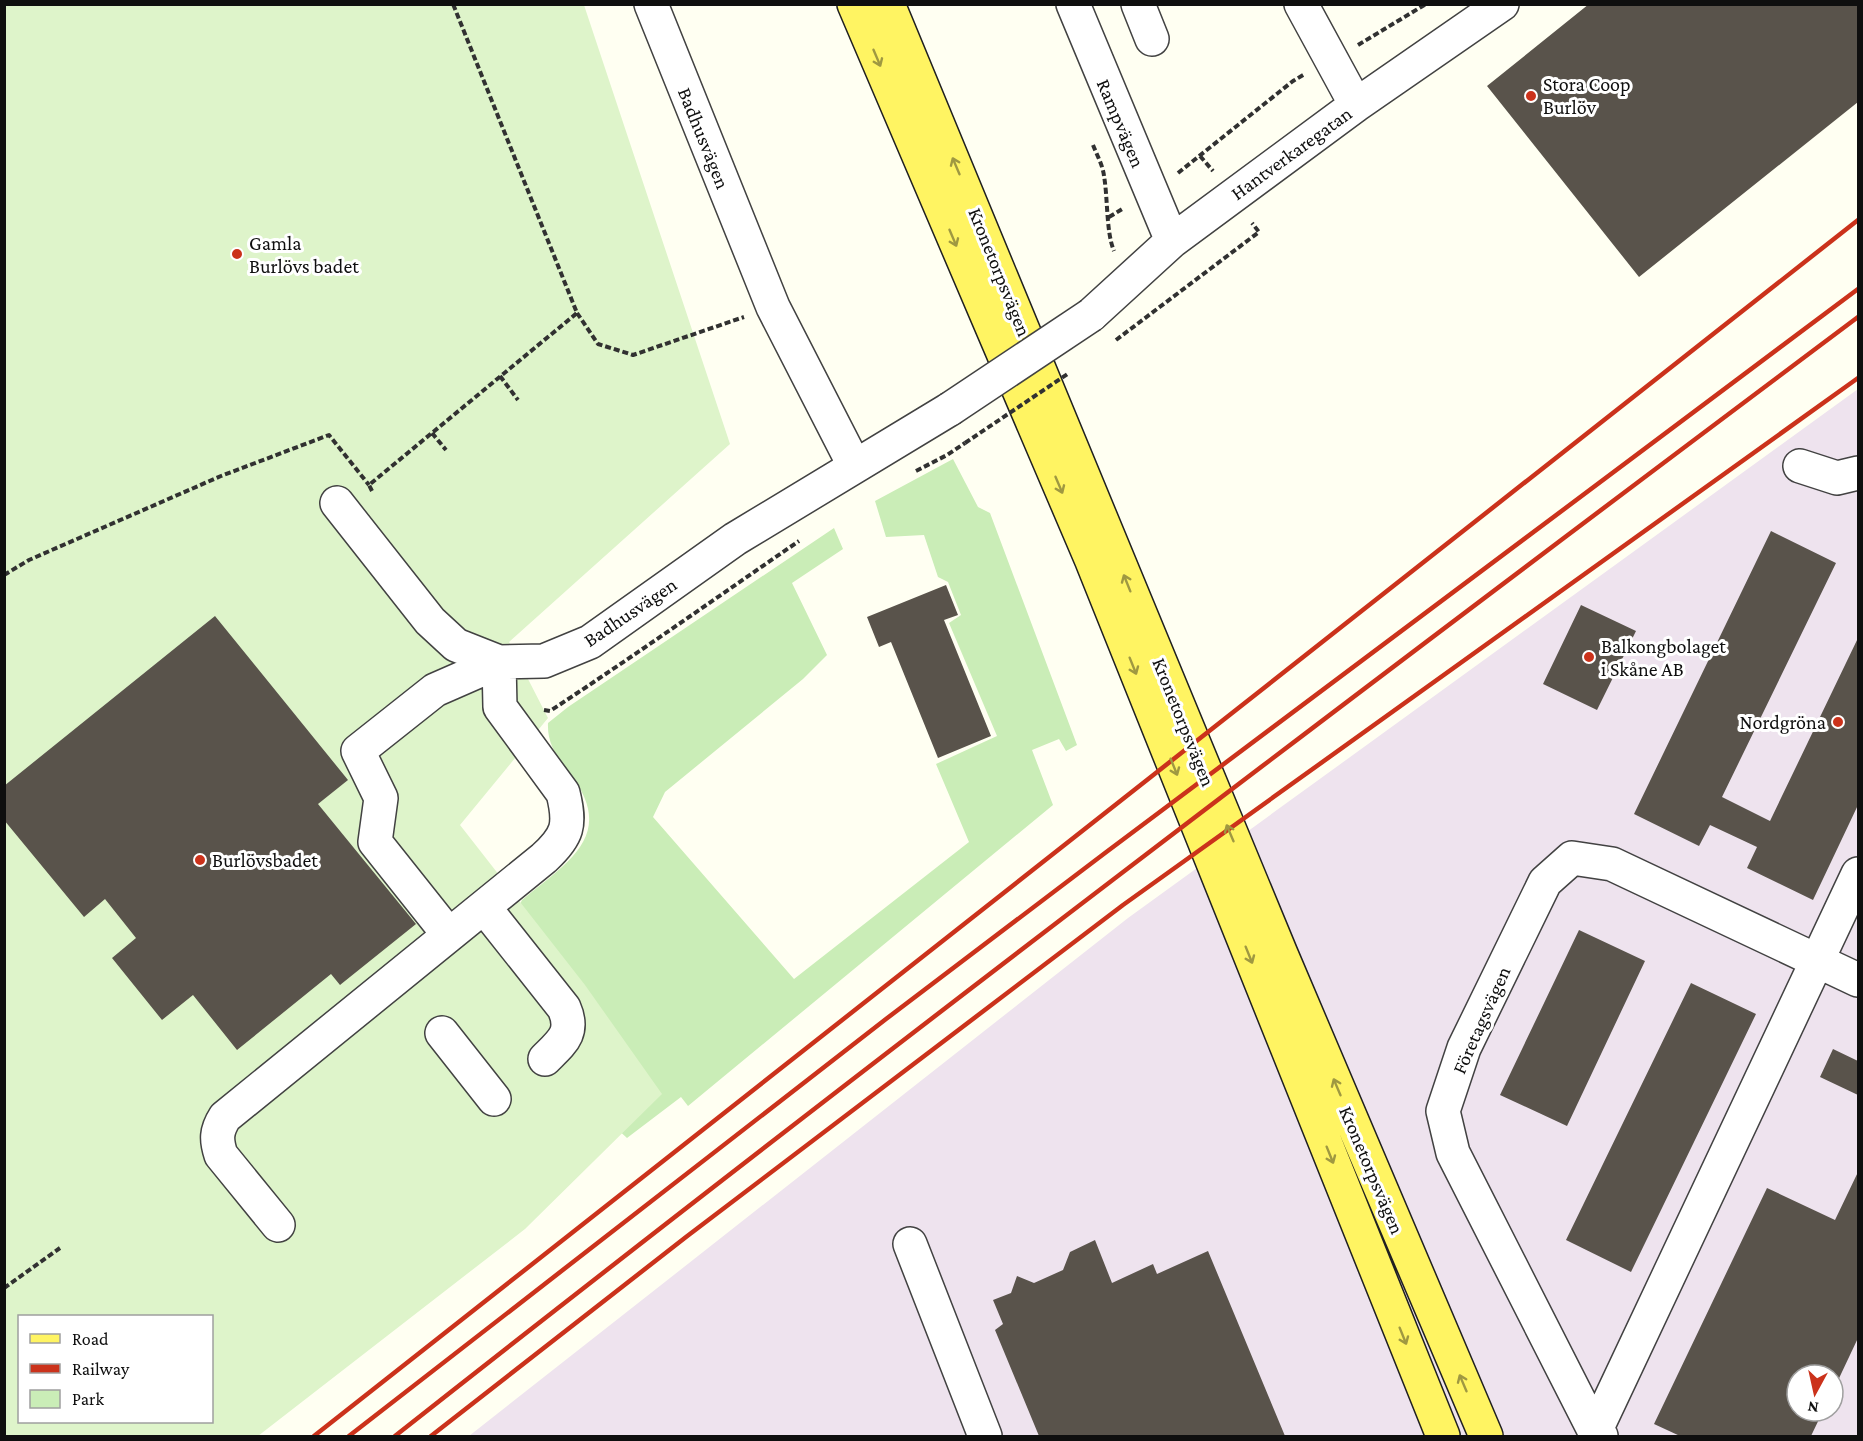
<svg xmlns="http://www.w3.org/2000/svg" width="1863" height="1441" viewBox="0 0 1863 1441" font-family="'Crimson Pro',serif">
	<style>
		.industrial { fill: #eee3ee; fill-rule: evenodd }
		.green { fill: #caedb7 }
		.pitch { fill: #def4ca; fill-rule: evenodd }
		.building { fill: #59534b }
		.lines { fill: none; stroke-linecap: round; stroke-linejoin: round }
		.minor-casing { stroke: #424242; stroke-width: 36 }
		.major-casing { stroke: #202020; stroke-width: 36 }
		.path { stroke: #313131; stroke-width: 4; stroke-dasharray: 6 3; stroke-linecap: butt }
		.minor { stroke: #fff; stroke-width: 33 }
		.major { stroke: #fff462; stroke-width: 33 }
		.rail { stroke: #cb321b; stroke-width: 4.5 }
		.minor-bridge-casing { stroke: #424242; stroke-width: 36; stroke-linecap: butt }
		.path-bridge { stroke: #313131; stroke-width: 4; stroke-dasharray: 6 3; stroke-linecap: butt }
		.minor-bridge { stroke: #fff; stroke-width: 33 }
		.oneway { stroke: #9f9841 }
		.poi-dot { fill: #cb321b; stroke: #fff; stroke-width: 2 }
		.labels { text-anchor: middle; stroke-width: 6; stroke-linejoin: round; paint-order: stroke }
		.poi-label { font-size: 20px; fill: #0f0f0f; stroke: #fff; text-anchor: start }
		.street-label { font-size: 20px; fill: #0f0f0f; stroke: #fff }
	</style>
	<rect width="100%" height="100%" fill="#fffff2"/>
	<!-- industrial -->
	<path class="industrial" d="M1858,389V1436H469L1128,918ZM1797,1375H1833V1411H1797Z"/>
	<!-- green -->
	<path class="green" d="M953,459L978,507L990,513L1077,745L1066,751L1059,739L1032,750L1053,805L688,1106L681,1097L627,1138L554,1071L518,908L522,900C568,862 618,835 569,772C557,757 547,744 548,723L568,707L834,528L843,549L792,583L827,655L803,679L665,792L653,817L794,979L969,842L936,764L997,736L949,623L961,615L948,582L938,577L924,535L886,537L875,501Z"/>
	<!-- pitch -->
	<path class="pitch" d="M5,5H584L730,444L509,642L548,718L460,825L585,985L662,1094L525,1229L258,1436H5ZM20,1316H212V1422H20Z"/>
	<!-- building -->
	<path class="building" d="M1589,4H1858V102L1639,277L1487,86Z
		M1771,531L1836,563L1722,797L1770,821L1858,638V805L1813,900L1747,868L1757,847L1710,825L1699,846L1634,814Z
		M946,585L958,615L944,620L991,736L938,758L891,642L879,647L867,617Z
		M1581,605L1636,631L1597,710L1543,684Z
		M215,616L348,780L318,804L416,924L340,985L331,974L237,1050L193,995L162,1020L112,958L136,938L105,899L84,917L4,820V786Z
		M1579,930L1645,961L1567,1126L1500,1095Z
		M1691,983L1756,1014L1631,1272L1566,1240Z
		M1833,1049L1858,1061V1095L1820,1077Z
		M1858,1172V1338L1833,1391V1375H1797V1411H1823L1811,1436H1680L1654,1424L1767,1188L1835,1220Z
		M1095,1240L1112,1283L1153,1264L1157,1274L1208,1251L1285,1436H1039L995,1330L1003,1324L993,1300L1011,1293L1017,1276L1034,1283L1063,1270L1070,1252Z"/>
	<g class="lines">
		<!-- minor casing -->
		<g class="minor-casing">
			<path id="minor" d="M651,4L773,307L854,465
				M1073,4L1172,241
				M1138,4L1152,39
				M1301,4L1356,105
				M1091,315L1172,241L1356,105L1502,4
				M1800,466L1837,478L1858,473
				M337,503L430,621L456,645L499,662L544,661L590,642L735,539L950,409
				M484,907L564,1008C575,1033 562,1042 545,1059
				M442,1033L494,1099
				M278,1225L221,1155C216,1140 216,1131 225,1117L544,858C568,836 571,825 563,793L500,707L499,662L435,690L358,751L381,798L375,842L449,935
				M910,1244L985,1436
				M1595,1432L1858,874
				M1601,1436L1595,1432L1453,1153L1443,1111L1464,1048L1545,882L1572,858L1612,864L1858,980"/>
		</g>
		<!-- major casing -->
		<g class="major-casing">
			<path id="major" d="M854,4L1092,561L1443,1436
				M888,4L1281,954L1486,1436"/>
		</g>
		<!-- path -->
		<path class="path" d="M1358,45L1426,4
			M1093,145C1097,155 1103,166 1104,176C1108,199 1106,232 1114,251
			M1200,156L1213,171
			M1178,173L1293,81L1305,74
			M1109,217L1124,208
			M577,313L598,344L633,355L744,317
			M1116,340L1259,232L1252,223
			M500,376L518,400
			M432,433L446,450
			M916,471L947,455L965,443
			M372,491L369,485L577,313L453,4
			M4,575L29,560L221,476L329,435L369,485
			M544,710L550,711C634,656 716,598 799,541
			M4,1288L60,1248"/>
		<!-- minor -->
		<use href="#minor" class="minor"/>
		<!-- major -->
		<use href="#major" class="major"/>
		<!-- rail -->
		<path class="rail" d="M314,1436L1858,220
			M349,1436L886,1019L1105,853L1858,289
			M395,1436C877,1056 1367,685 1858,317
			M431,1436L686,1237L1123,905L1858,378"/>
		<!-- minor-bridge casing -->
		<g class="minor-bridge-casing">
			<path id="minor-bridge" d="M950,409L1091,315"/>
		</g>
		<!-- path-bridge -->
		<path class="path-bridge" d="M965,443L1069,373"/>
		<!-- minor-bridge -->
		<use href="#minor-bridge" class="minor-bridge"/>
	</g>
	<!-- one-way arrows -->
	<defs><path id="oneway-shaft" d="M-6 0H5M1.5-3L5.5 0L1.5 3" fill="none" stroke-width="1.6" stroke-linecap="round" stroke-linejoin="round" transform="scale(1.5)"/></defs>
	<g class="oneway">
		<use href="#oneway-shaft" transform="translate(877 58) rotate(67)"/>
		<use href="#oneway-shaft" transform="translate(956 166) rotate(-113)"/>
		<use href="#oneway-shaft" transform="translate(953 238) rotate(67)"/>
		<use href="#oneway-shaft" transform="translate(1059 485) rotate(67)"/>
		<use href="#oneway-shaft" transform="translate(1127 583) rotate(-112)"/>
		<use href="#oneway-shaft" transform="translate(1133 666) rotate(68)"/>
		<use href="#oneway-shaft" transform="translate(1174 767) rotate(68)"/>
		<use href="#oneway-shaft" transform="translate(1230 833) rotate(-113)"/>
		<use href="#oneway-shaft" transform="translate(1249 955) rotate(68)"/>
		<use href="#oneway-shaft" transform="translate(1337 1087) rotate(-113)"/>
		<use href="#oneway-shaft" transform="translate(1330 1155) rotate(68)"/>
		<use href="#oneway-shaft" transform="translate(1403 1336) rotate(68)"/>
		<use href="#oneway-shaft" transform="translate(1463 1383) rotate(-113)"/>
	</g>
	<!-- markers -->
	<g class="poi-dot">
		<circle cx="1531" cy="96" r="6"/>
		<circle cx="237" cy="254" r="6"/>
		<circle cx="1589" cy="657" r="6"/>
		<circle cx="1838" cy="722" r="6"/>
		<circle cx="200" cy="860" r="6"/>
	</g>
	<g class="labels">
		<!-- poi labels -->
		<g class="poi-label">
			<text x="1543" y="91">Stora Coop<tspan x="1543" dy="23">Burlöv</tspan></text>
			<text x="249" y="250">Gamla<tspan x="249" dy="23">Burlövs badet</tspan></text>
			<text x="1601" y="653">Balkongbolaget<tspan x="1601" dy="23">i Skåne AB</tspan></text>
			<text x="1826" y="729" text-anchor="end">Nordgröna</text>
			<text x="212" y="867">Burlövsbadet</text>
		</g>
		<!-- street labels -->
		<g class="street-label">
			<text transform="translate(1121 123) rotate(67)" y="7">Rampvägen</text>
			<text transform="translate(704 138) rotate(68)" y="7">Badhusvägen</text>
			<text transform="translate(1291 153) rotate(-36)" y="7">Hantverkaregatan</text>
			<text transform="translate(1000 272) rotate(68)" y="7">Kronetorpsvägen</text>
			<text transform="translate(630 612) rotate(-34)" y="7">Badhusvägen</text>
			<text transform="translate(1184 722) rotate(68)" y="7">Kronetorpsvägen</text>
			<text transform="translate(1481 1020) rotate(-66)" y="7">Företagsvägen</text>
			<text transform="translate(1372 1170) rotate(67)" y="7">Kronetorpsvägen</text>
		</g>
	</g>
	<!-- border -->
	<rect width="1863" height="1441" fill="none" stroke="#0f0f0f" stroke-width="12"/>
	<!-- legend -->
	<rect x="18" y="1315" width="195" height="108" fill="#ffffff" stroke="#9f9f9f" stroke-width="1.5"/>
	<rect x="30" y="1334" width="30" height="9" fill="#fff462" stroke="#9f9f9f" stroke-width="1.5"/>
	<text x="72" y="1345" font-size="18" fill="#0f0f0f">Road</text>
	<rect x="30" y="1364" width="30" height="9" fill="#cb321b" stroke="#9f9f9f" stroke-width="1.5"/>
	<text x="72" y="1375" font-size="18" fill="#0f0f0f">Railway</text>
	<rect x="30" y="1390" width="30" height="18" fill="#caedb7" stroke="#9f9f9f" stroke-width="1.5"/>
	<text x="72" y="1405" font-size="18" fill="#0f0f0f">Park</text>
	<!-- north arrow -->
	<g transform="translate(1815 1393) rotate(188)"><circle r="28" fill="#ffffff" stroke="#9f9f9f" stroke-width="1.5"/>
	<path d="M0-4.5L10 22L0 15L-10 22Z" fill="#cb321b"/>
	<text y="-9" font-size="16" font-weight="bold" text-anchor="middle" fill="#0f0f0f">N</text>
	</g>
</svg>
